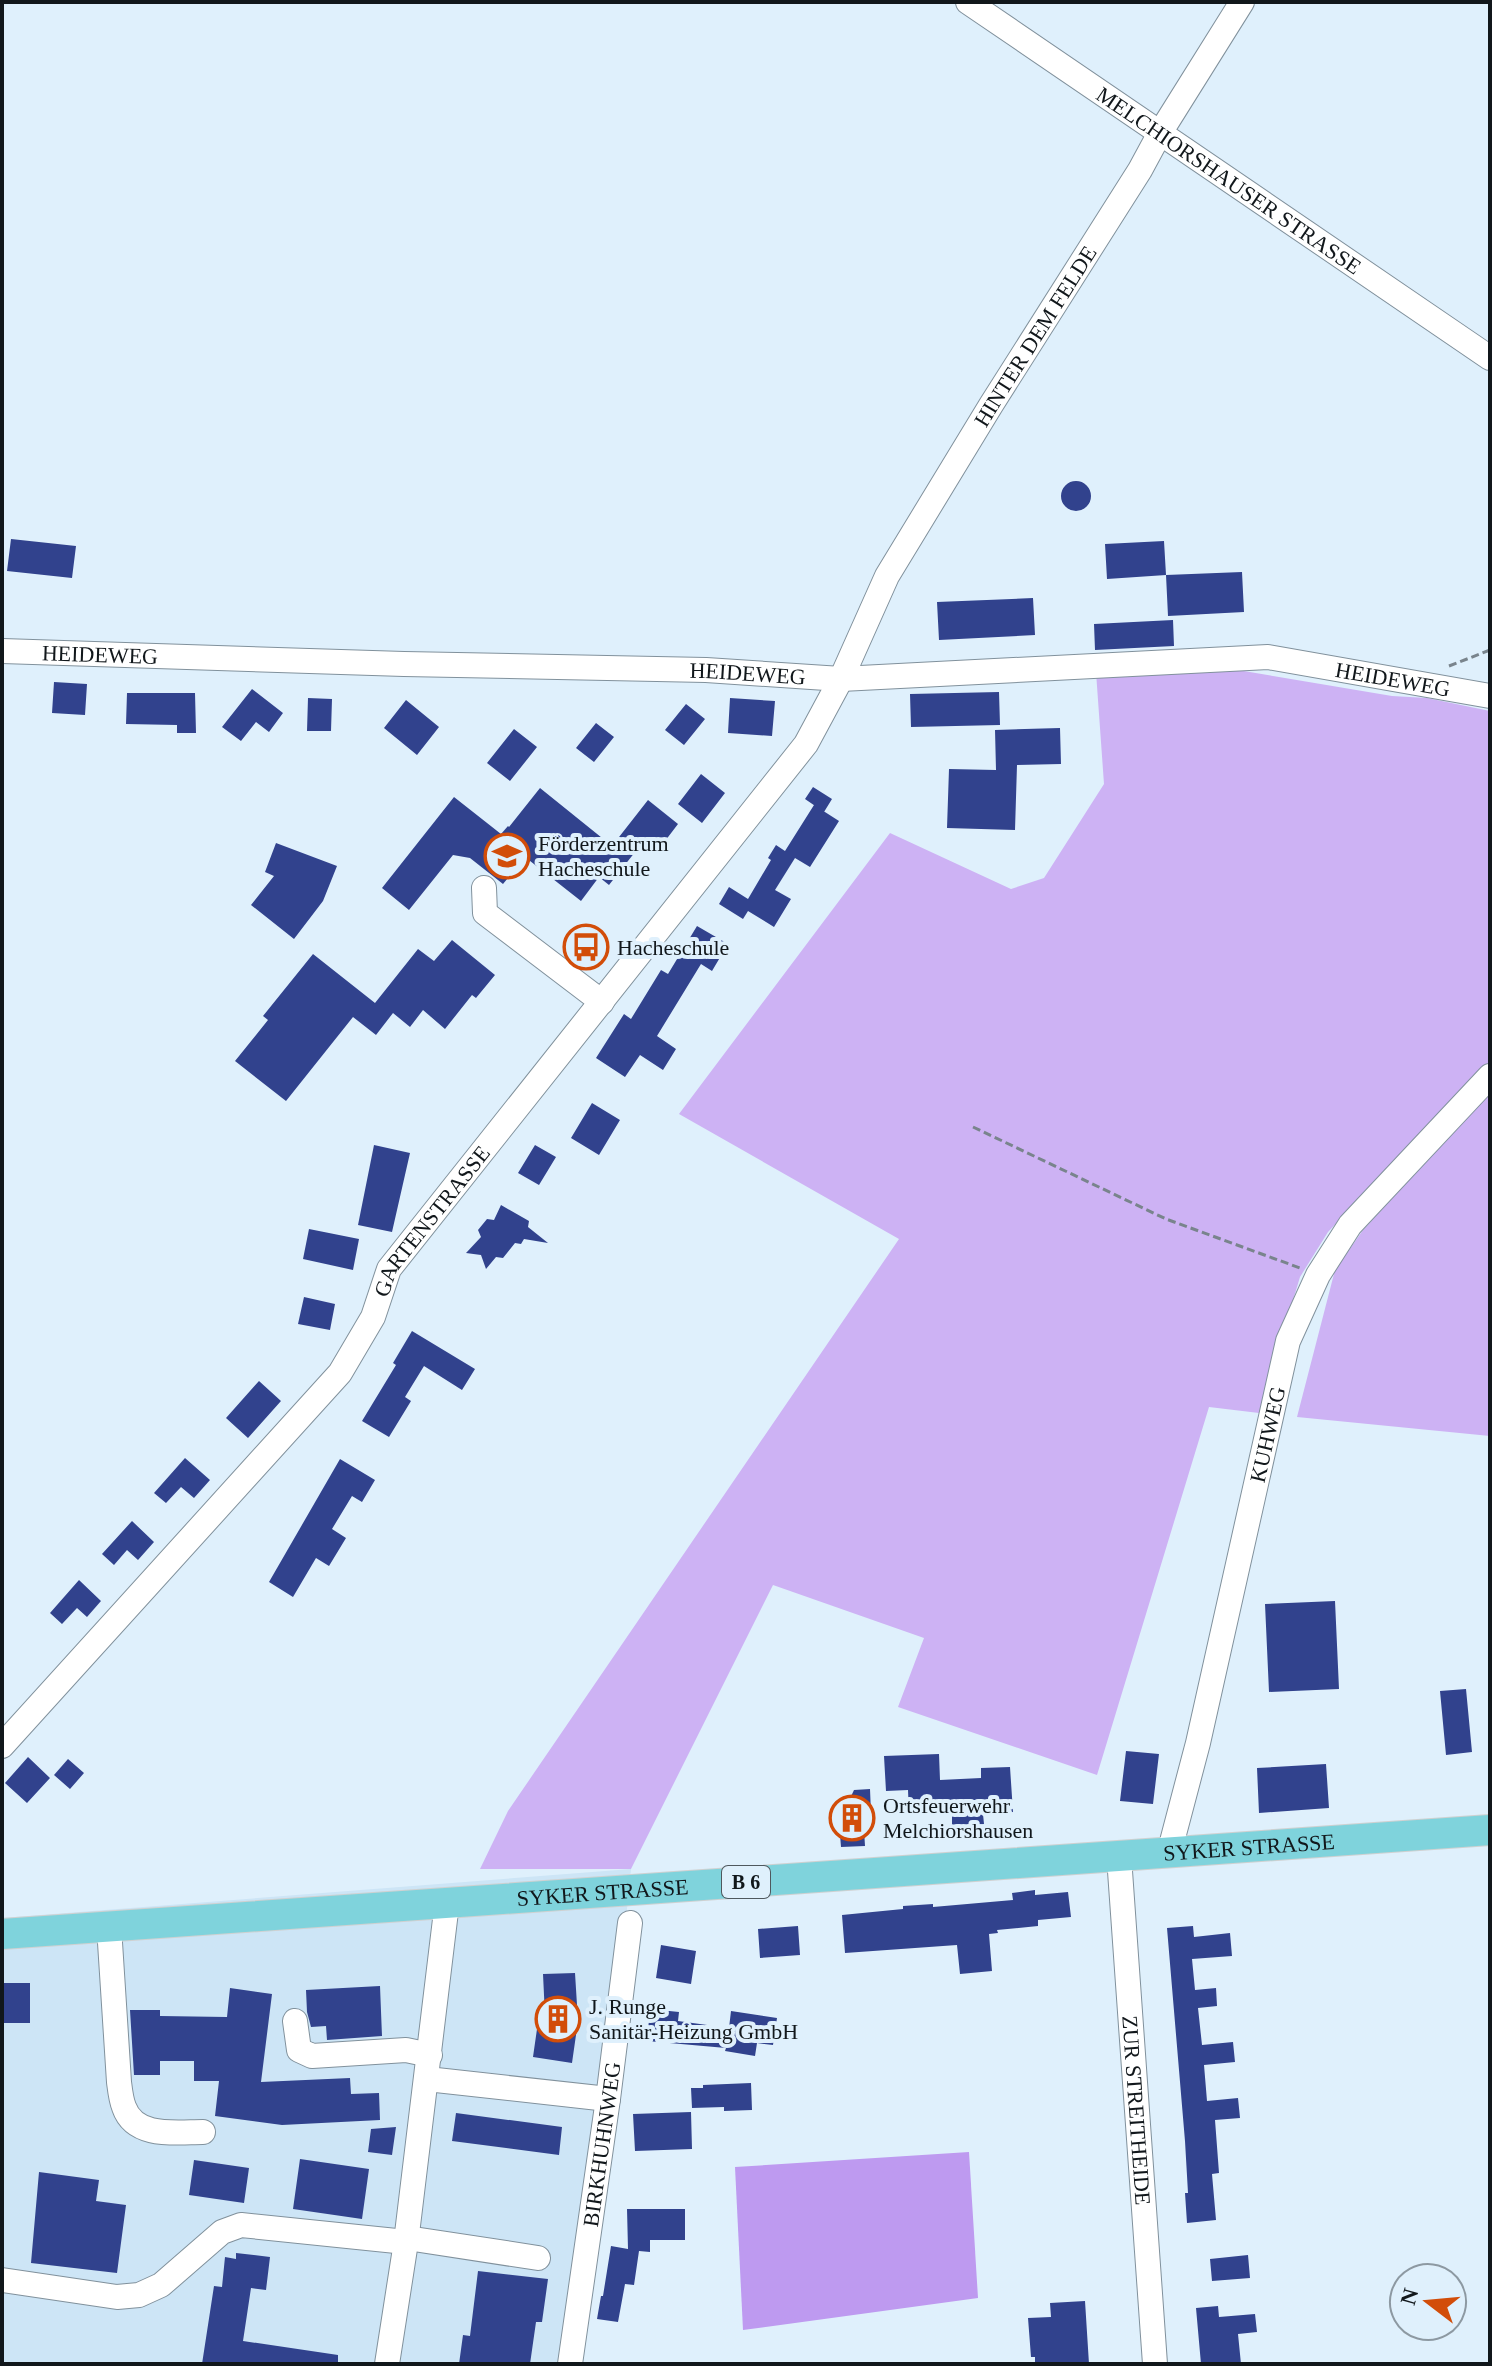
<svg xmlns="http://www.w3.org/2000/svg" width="1492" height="2366" viewBox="0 0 1492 2366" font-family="'Times New Roman',serif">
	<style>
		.built { fill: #cde5f6 }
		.green { fill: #cdb2f4 }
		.forest { fill: #be9af0 }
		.building { fill: #31428d }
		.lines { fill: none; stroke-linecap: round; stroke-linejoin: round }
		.minor-casing { stroke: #81919c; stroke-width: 26 }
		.major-casing { stroke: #cfd1d1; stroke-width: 32 }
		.path { stroke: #79848c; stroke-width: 3; stroke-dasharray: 8 4; stroke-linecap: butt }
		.minor { stroke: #fff; stroke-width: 24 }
		.major { stroke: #7fd3dc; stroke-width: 30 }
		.labels { text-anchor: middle; stroke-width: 8; stroke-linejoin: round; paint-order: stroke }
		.shield { fill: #dff0fc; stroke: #4f585e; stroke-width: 2 }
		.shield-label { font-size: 20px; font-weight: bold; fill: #11171b }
		.street-label { font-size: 22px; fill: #11171b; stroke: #dff0fc }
		.poi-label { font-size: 22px; fill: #11171b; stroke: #dff0fc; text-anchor: start }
	</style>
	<rect width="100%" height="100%" fill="#dff0fc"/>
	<!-- built -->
	<path class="built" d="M631,1869L581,2364H2V1918Z"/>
	<!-- green -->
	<path class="green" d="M1220,667L1392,696L1427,698L1490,711V1061L1328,1232L1300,1277L1259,1413L1209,1407L1097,1775L898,1707L924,1638L773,1585L631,1869H480L508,1811L899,1239L679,1114L890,833L1011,889L1044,878L1104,784L1096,672Z
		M1490,1093V1436L1297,1417L1335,1270L1363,1230Z"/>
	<!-- forest -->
	<path class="forest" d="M969,2152L978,2298L743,2330L735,2167Z"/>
	<!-- building -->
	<path class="building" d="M1061 496a15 15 0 1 1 30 0a15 15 0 1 1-30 0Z
		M11,539L76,546L72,578L7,571Z
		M1164,541L1166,575L1107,579L1105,544Z
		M1242,572L1244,612L1168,616L1166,575Z
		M1033,598L1035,635L939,640L937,602Z
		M1173,620L1174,646L1095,650L1094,624Z
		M54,682L87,684L85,715L52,713Z
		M252,689L283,713L269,732L256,722L241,741L222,727Z
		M999,692L1000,725L911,727L910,694Z
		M127,693H195L196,733H177V725L126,724Z
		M308,698L332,699L331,731H307Z
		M730,698L775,701L772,736L728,733Z
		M406,700L439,727L417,755L384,728Z
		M686,704L705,719L684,745L665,730Z
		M596,723L614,737L594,762L576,748Z
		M1060,728L1061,764L1017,765L1015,830L947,828L949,769L996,770L995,730Z
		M514,729L537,747L510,781L487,763Z
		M701,774L725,793L702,823L678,804Z
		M813,787L832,799L824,812L805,799Z
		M540,788L612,846L648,800L678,824L662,845L656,840L649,847L643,842L609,885L599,877L581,901L525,857L503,884L470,858L453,855L409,910L382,888L454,797L501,834L508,826L509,827Z
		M814,805L839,821L810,867L795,858L775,890L791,899L774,927L748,911L743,919L719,904L729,887L748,899L771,860L768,858L776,845L785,851Z
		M276,843L337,866L323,901L294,939L251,905L274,876L265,872Z
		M697,926L728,944L712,971L701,964L657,1036L676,1049L663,1070L640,1055L625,1077L596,1058L624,1014L631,1019L661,970L668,974Z
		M452,940L495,975L476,998L472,995L445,1029L423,1010L410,1027L393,1013L376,1035L353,1017L286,1101L235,1061L268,1020L263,1016L313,954L375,1003L418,949L434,961Z
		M592,1103L620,1120L599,1155L571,1138Z
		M374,1145L410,1153L392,1232L358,1225Z
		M535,1145L556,1157L539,1185L518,1173Z
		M501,1205L529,1221L528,1227L548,1243L524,1239L521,1244L515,1243L503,1258L496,1257L486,1269L481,1255L466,1253L481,1237L478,1230L487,1219L494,1220Z
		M309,1229L359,1239L353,1270L303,1259Z
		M304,1297L335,1304L330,1330L298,1324Z
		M412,1331L475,1369L462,1390L424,1366L405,1397L411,1401L389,1437L362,1421L396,1365L393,1363Z
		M259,1381L281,1401L248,1438L226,1418Z
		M185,1458L210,1480L194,1498L181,1487L166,1503L154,1493Z
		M340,1459L375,1480L362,1502L352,1496L332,1529L346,1538L329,1566L316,1558L293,1597L269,1582Z
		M132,1521L154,1542L138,1560L127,1550L114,1565L102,1554Z
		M79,1580L101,1601L87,1617L77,1608L62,1624L50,1613Z
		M1335,1601L1339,1689L1269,1692L1265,1604Z
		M1466,1689L1472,1752L1446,1755L1440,1691Z
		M1126,1751L1159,1754L1153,1804L1120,1801Z
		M939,1754L940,1780L981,1778V1768L1010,1767L1013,1812L983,1814L984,1824L952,1826V1813L909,1815L908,1790L886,1791L884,1756Z
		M28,1757L50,1778L27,1803L5,1783Z
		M68,1759L84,1773L70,1789L54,1775Z
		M1326,1764L1329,1808L1259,1813L1257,1768Z
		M870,1789L871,1813L863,1814L865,1846L841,1847L839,1822L854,1790Z
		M1035,1890V1895L1068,1892L1071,1917L1038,1920V1926L997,1930L998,1933L989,1934L992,1971L960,1974L957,1945L845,1953L842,1915L903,1909V1906L933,1904V1907L1013,1900L1012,1893Z
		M798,1926L800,1955L760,1958L758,1929Z
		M1193,1926L1194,1937L1230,1933L1232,1956L1192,1959L1195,1990L1216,1988L1217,2006L1198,2008L1202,2045L1233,2042L1235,2062L1204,2065L1207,2101L1238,2098L1240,2118L1215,2120L1219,2173L1212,2174L1216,2220L1187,2223L1185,2193H1188L1185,2141L1167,1928Z
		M661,1945L696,1951L691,1984L656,1978Z
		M575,1973L578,2021L572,2063L533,2057L539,2015L545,2016L543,1974Z
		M2,1983H30V2023H2Z
		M380,1986L382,2036L327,2040L326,2026L311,2027L307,2012L306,1990Z
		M230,1988L272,1994L261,2082L350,2078L351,2094L379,2093L380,2120L282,2125L215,2116L219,2081H194V2061H160V2075H134L130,2010H160V2016L227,2017Z
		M650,2009L679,2012L678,2021L729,2028L731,2011L777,2018L773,2045L757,2043L755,2056L725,2051L726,2048L647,2041Z
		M751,2083L752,2110L724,2111V2107L692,2108L691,2088H703V2085Z
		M691,2112L692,2149L635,2151L633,2114Z
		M456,2113L562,2127L559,2155L452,2141Z
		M396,2127L392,2155L368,2152L371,2129Z
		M300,2159L369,2169L362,2219L293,2209Z
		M194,2160L249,2168L244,2203L189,2195Z
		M39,2172L99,2180L96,2201L126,2205L117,2273L31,2263Z
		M627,2209H685V2240H650V2252L639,2251L634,2285L625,2284L618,2322L597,2319L601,2296H603L611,2246L628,2249Z
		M236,2253L270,2257L266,2290L251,2288L243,2341L338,2355V2364H202L214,2286L222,2287L225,2257L236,2259Z
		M1248,2255L1250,2278L1212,2281L1210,2259Z
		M478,2271L548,2279L542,2322H536L530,2364H459L463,2335L470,2336Z
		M1085,2301L1089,2364H1035V2357H1031L1028,2318L1051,2317L1050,2303Z
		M1218,2306L1219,2317L1255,2314L1257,2332L1238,2334L1241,2364H1201L1196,2308Z"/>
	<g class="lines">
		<!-- minor casing -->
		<g class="minor-casing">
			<g id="minor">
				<path id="s1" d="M968,2L1490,358"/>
				<path id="s2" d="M2,651L404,664L706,670L841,679L1268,657L1490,696"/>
				<path d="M484,888L485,913L602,1002"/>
				<path id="s3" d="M2,1746L340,1373L373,1317L389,1269L806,744L841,679L887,576L991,405L1140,170L1160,133L1242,2"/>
				<path id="s4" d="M1169,1853L1198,1743L1288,1341L1318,1275L1350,1225L1490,1076"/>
				<path id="s5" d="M1119,1857L1155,2364"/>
				<path d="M109,1927L119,2082C120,2090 121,2100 124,2107C135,2139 177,2132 203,2132"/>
				<path d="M295,2021L299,2050L312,2056L406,2050L430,2055"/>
				<path d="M427,2079L608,2099"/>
				<path d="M407,2238L538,2258"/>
				<path d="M2,2280L117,2297L139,2295L161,2285L222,2232L241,2225L406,2242"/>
				<path d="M387,2364L406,2242L447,1903"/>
				<path id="s6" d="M570,2364L608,2099L630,1923"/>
			</g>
		</g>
		<!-- major casing -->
		<g class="major-casing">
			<g id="major">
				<path id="s7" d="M2,1934L1490,1830"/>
			</g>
		</g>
		<!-- path -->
		<path class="path" d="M1449,666L1490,650
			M973,1127L1166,1219L1300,1268"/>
		<!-- minor -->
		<use href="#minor" class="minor"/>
		<!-- major -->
		<use href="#major" class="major"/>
	</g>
	<!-- icons -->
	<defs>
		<g id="school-ring" transform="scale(2.3)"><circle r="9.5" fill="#dff0fc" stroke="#d24d09" stroke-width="1.5"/><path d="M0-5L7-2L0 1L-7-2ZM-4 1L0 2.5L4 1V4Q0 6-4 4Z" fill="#d24d09"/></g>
		<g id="bus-ring" transform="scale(2.3)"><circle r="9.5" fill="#dff0fc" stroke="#d24d09" stroke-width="1.5"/><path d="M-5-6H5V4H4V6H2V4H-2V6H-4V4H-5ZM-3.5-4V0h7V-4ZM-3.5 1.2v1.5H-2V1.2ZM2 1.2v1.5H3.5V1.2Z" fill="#d24d09"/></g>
		<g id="building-ring" transform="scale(2.3)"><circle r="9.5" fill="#dff0fc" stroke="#d24d09" stroke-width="1.5"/><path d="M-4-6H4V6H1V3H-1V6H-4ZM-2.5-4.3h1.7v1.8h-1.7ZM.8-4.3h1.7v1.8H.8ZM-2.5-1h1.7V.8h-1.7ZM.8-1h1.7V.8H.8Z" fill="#d24d09"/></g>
	</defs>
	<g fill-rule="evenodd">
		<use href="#school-ring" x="507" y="856"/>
		<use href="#bus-ring" x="586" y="947"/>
		<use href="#building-ring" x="852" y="1818"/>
		<use href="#building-ring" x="558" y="2019"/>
	</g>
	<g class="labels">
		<!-- shield labels -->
		<rect class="shield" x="722" y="1866" width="48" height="32" rx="6"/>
		<g class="shield-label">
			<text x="746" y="1889">B 6</text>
		</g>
		<!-- street labels -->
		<g class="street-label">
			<text dy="8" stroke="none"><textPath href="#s1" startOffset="316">MELCHIORSHAUSER STRASSE</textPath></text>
			<text dy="8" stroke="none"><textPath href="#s3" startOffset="1758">HINTER DEM FELDE</textPath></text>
			<text dy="8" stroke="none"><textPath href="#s2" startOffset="98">HEIDEWEG</textPath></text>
			<text dy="8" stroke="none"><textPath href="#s2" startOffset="746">HEIDEWEG</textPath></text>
			<text dy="8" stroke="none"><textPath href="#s2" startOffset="1394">HEIDEWEG</textPath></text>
			<text dy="8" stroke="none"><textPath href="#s3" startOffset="682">GARTENSTRASSE</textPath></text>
			<text dy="8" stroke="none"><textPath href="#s4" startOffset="430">KUHWEG</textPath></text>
			<text dy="8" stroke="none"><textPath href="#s7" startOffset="1250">SYKER STRASSE</textPath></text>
			<text dy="8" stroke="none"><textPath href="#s7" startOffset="602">SYKER STRASSE</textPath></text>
			<text dy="8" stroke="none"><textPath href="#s5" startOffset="254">ZUR STREITHEIDE</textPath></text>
			<text dy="8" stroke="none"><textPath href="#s6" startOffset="222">BIRKHUHNWEG</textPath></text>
		</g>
		<!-- poi labels -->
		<g class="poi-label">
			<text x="538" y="851">Förderzentrum<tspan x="538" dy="25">Hacheschule</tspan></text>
			<text x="617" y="955">Hacheschule</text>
			<text x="883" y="1813">Ortsfeuerwehr<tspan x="883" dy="25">Melchiorshausen</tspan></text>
			<text x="589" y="2014">J. Runge<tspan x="589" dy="25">Sanitär-Heizung GmbH</tspan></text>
		</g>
	</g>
	<!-- border -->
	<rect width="1492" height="2366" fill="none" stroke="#11171b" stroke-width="8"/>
	<!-- north arrow -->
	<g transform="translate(1428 2302) rotate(286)"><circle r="38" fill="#dff0fc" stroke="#8d99a2" stroke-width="2"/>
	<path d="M0-6L14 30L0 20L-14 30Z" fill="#d24d09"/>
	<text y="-12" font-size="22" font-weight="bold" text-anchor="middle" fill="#11171b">N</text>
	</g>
</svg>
